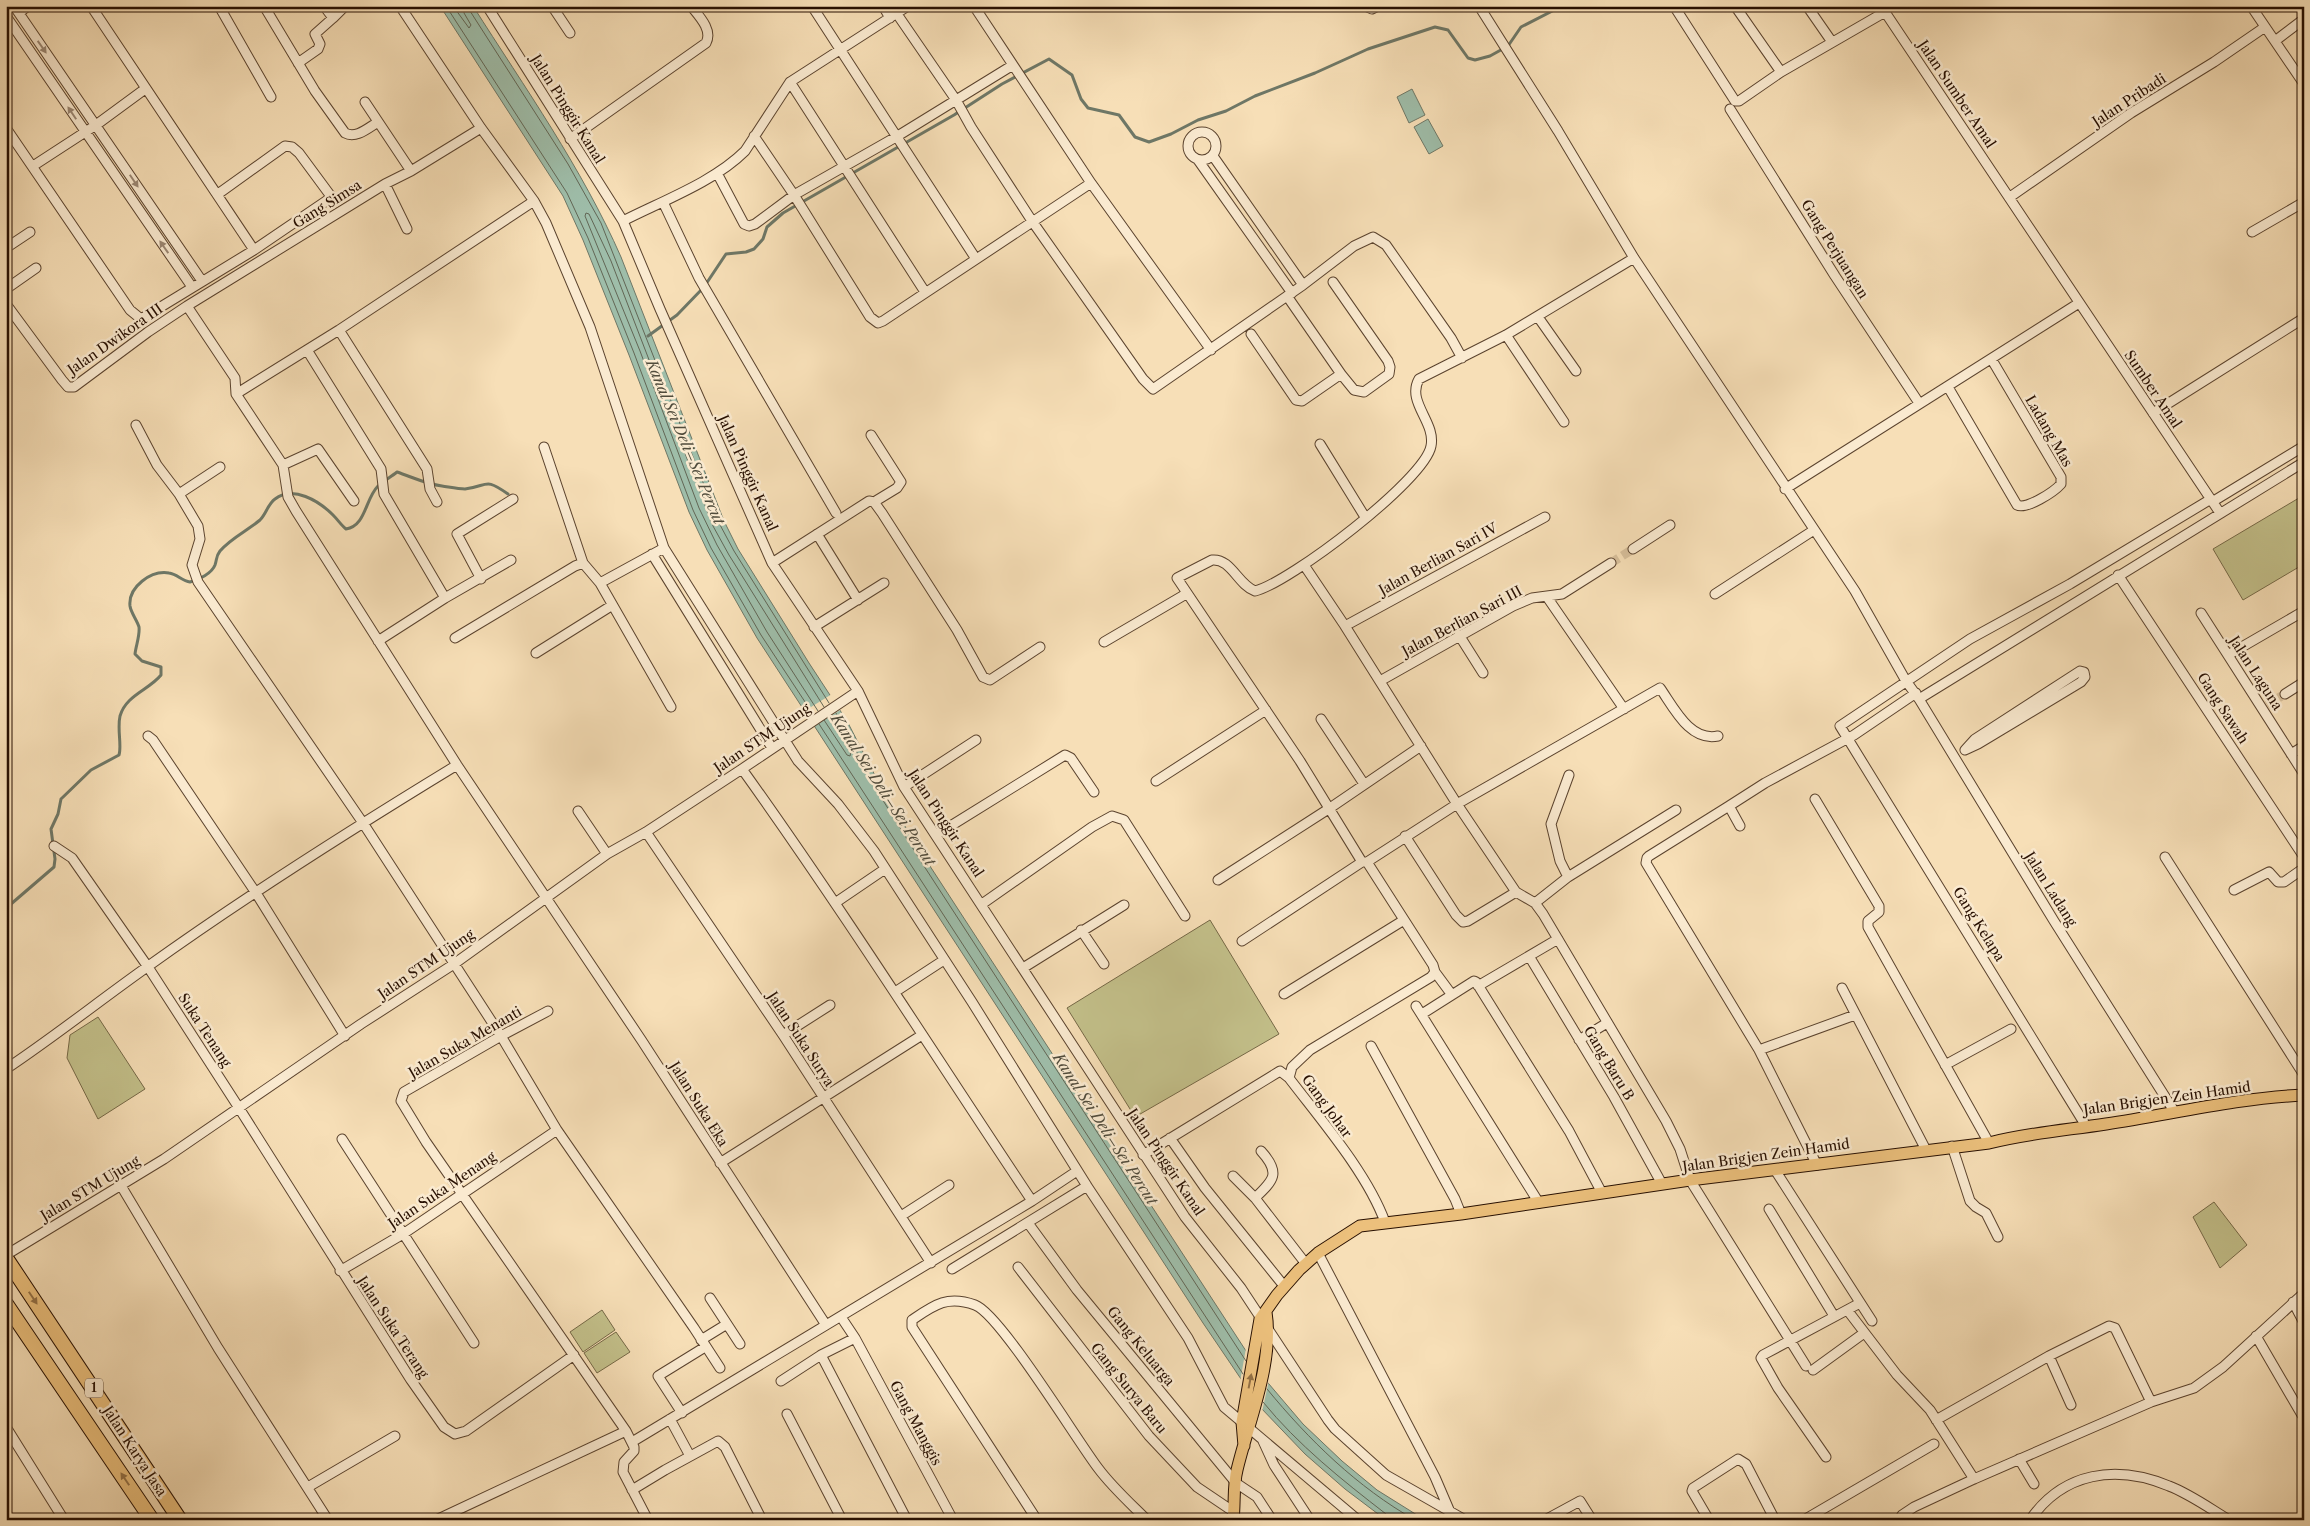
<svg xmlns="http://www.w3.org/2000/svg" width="2310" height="1526" viewBox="0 0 2310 1526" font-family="'Libre Caslon Text',serif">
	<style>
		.green { fill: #c3c08a; stroke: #756846 }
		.water { fill: #9ebda9; stroke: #6e7766 }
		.pier { fill: #f7dfb7 }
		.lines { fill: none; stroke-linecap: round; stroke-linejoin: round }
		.shore { stroke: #626655; stroke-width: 1 }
		.stream { stroke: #6e7766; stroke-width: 3 }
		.minor-tunnel { stroke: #d8c09c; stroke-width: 9; stroke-dasharray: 9 4.5; stroke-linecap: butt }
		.minor-casing { stroke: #5b432e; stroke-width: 11 }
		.major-casing { stroke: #270f01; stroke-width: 13 }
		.highway-casing { stroke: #270f01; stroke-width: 16 }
		.minor { stroke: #faead0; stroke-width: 9 }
		.major { stroke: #ecc07c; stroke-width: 11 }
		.highway { stroke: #ecc07c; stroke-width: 14 }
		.oneway { fill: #9b8773 }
		.oneway2 { fill: #937045 }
		.labels { text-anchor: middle; stroke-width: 5; stroke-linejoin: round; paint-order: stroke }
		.shield { fill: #faead0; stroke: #66513f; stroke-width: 1 }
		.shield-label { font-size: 12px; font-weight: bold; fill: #270f01 }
		.street-label { font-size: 14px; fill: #270f01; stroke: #faead0 }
		.water-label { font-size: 15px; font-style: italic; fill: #514c3c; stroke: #faead0 }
	</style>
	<rect width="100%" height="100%" fill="#f7dfb7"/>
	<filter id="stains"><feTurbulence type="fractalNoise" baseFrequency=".004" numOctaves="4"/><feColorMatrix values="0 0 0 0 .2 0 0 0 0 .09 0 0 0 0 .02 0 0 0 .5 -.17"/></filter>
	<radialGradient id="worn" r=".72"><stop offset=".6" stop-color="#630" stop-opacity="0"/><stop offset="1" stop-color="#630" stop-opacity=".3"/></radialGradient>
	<!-- green -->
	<path class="green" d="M2304,495V564L2243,600L2213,549Z
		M1210,920L1279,1034L1135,1117L1067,1008Z
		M98,1017L145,1089L98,1119L67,1058L70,1035Z
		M2214,1202L2247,1245L2220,1268L2193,1217Z
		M602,1310L615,1330L583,1352L570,1332Z
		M616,1332L630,1352L597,1373L584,1353Z"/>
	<!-- water -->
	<path class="water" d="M440,6H473C525,88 582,168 621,257L724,521L738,549L809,663L847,721L883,791L926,860L1263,1377L1303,1424L1342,1461L1377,1490L1425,1520H1386L1345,1489L1305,1454L1260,1407L1203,1323L757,638L707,550L689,512L629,355L583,240L563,196Z
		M1412,89L1425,115L1409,123L1397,97Z
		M1428,119L1443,146L1429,154L1414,127Z"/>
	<!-- pier -->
	<path class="pier" d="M832,694L842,709L812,727L803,712Z
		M1246,1348L1269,1380L1262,1412L1240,1382Z"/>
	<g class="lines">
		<!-- shore -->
		<path class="shore" d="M446,6L567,193L588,238L634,353L693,510L711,548L761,635L813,714
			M453,6L469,28L471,25L464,13L463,6
			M469,6L470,11L568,164L601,223L719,523L734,551L829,703
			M818,711L767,632L717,545L699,508L640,351L585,216L586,213L589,214L611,261L713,526L729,555L824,707
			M836,713L879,794L922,863L1246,1361
			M824,720L847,755L850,756L851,752L830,716
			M819,724L1243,1374
			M1267,1389C1309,1440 1357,1487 1415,1520
			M1263,1402C1298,1445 1342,1480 1386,1514L1388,1520"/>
		<!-- stream -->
		<path class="stream" d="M648,336L677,315L704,287L726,254L746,252L754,249L763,239L767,227L783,213L954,115L1002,84L1049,59L1072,75L1081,99L1088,108L1119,115L1135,137L1149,142L1171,134L1198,120L1226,111L1255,96L1315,73L1368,49L1435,27L1448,30L1468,58L1475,60L1490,56L1508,46L1521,27L1562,6
			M6,932L11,904L54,867L55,859L51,829L58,814L61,799L91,770L119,755C122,746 117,729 120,716C126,695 149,690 161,675V667L142,661L135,654C136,645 140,636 139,627C137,620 131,613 130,606C128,587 151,570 169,573C177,574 182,581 190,582C199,580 212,573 215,565C217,559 216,556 220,551C231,538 247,531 260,520C266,514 268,504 275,499C293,485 319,501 333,515C338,520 341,525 346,529C366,526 365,499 378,486C383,481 391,477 397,472C412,477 426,484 442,486C449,487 458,489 465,489C489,486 484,477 508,494"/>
		<!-- minor-tunnel -->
		<path class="minor-tunnel" d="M1611,563L1633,549
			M2267,705L2285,694"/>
		<!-- minor casing -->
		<g class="minor-casing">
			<path id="minor" d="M14,6L202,281
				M91,6L254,250
				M219,6L271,97
				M264,6L315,91L345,133C356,139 368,128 378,122
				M400,6L481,128L534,201L546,223L590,327L664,548L784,739L798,761L838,804L874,851L972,1002L1087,1186L1188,1338L1224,1407L1358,1520
				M487,6L623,221L660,309L772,563L858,691L904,787L1185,1217L1241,1288L1328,1420L1335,1429L1386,1475L1465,1520
				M552,6L570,33
				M812,6L976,259
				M883,6L890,18
				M1365,6L1372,9L1378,6
				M1479,6L1558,131L1634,258L1855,591L1906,681L1919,699L2054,921L2174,1111
				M1674,6L1735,101H1739L1781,72
				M1735,6L1781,72L1885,12
				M1807,6L1832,42
				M1881,6L2220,513
				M2251,6L2304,84
				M19,13L28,6
				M897,14L956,100L971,127L1032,221L1143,379L1153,389L1303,285L1354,246L1373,237L1386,245L1451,338L1462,358
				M6,16L192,287
				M333,18L345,6
				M2275,41L2304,19
				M298,63L318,49L320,44L315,34L333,18L324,6
				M790,82L925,292
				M365,102L411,171
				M1730,109L1835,276L1919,403
				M6,128L130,310L141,319L254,250L329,199L330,195L299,153L292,147L285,146L218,194
				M1188 146a14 14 0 1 1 28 0a14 14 0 1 1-28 0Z
				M754,136L794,195L870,317L878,323L883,321L1091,183L974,6
				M570,139L706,43C713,30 699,16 691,6
				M1213,156L1303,285
				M1198,160L1292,293
				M33,166L96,125L145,89
				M717,173L744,224L749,226L755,224L794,195L896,137L1013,65
				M1091,183L1211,350
				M385,184L407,229
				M2010,197L2131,113L2214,62L2265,27
				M663,202L699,278L836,513
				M623,221C662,201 714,182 745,151L790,82L908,6
				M2252,232L2304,202
				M6,248L30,232
				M1333,282L1388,361L1390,367L1389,374L1364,392L1354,390L1341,374
				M6,289L36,268
				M6,304L62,380L68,387H74L148,332L187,306L385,184L411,171L481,128
				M187,306L235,378L236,394L283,465L288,497L296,511L457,765L642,1041L826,1325
				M1538,317L1576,371
				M339,330L427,469L430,489L437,502
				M1251,334L1296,400L1302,401L1341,374L1287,296
				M1506,335L1564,422
				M307,350L381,469L384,494L445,598
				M1948,387L2017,505C2026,510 2054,492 2061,484V477L1992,360
				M236,394L339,330L534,201
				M2153,413L2304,318
				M136,425L157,465L179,494L198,526L200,539L192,565L198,582L363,823L501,1036L557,1130L694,1328L720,1368
				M871,435L901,482L897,488L874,502
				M1320,444L1365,517
				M544,447L583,563
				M283,465L318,449L354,501
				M1785,489L2079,303
				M179,494L220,467
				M2212,502L2304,446
				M817,534L858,600
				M664,548L600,583L671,707
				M1633,549L1670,525
				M652,554L772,748
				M772,563L869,501L874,502L882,513L957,630L983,677L990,680L1040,647
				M1304,565L1345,626L1457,804L1516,892L1535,903L1543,914L1666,1121L1680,1149L1690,1180L1806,1366
				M2118,575L2304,857
				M481,579L457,534L513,499
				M1715,594L1814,530
				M1547,597L1624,709
				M2201,613L2304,774
				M1345,626L1545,517
				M814,627L884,583
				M1459,635L1483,673
				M455,638L575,566L583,563L600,583
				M378,641L445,598L511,560
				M1104,642L1186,594
				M536,653L611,606
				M2228,655L2304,611
				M2080,671L2084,672L2085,677L2081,682L1978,744L1965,750L1975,739Z
				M1380,681L1513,606L1532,598L1562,594L1611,563
				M2285,694L2304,682
				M1919,699L2304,462
				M1321,719L1364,784
				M148,736L153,740L256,893L345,1036
				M2291,754L2304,746
				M742,769C843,910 936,1057 1032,1201
				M1156,781L1266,710
				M904,787L976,740
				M1815,799L1879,906V912L1868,921V927L1989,1143
				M1729,806L1649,856L1647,858L1646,863L1759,1050
				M578,811L607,854
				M1740,826L1729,806L1765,783L1854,735L1916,693
				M646,832L783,1035L931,1263
				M936,835L1065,755L1071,758L1094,792
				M1405,836L1456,915L1463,922L1468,921L1516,892
				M54,846L72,858L148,967L239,1108L411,1380L444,1427L455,1434L466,1431L574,1355
				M2165,857L2304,1075
				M1367,862L1457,804L1660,688C1674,708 1690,742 1718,736
				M1568,877L1560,861L1551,824L1569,775
				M1218,880L1330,808L1421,746
				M2234,890L2269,872L2278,882H2284L2304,868
				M835,903L885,869
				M1535,903L1568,877L1676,810
				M982,904L1092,827L1112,816L1124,820L1185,916
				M1081,930L1104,964
				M1242,941L1362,862
				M1529,956L1614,1097L1662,1184
				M1023,968L1124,905
				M1435,972L1452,995
				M1478,986L1558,939
				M1842,988L1926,1150
				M895,992L944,960
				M1284,994L1404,920
				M1416,1006L1539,1203
				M548,1011L501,1036L404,1092L401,1101L426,1142L626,1431L634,1447V1451L624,1462L623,1472L648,1520
				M1422,1014L1474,981L1476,982L1569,1131L1602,1193
				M783,1035L830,1005
				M1579,1040L1607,1023
				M1371,1046L1455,1199L1461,1214
				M1945,1065L2011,1029
				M6,1069C54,1037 99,1001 147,967C247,895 352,829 457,765
				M1289,1078L1292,1067L1310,1050L1431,977L1435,972L1433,965L1367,862H1362L1300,761L1177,578L1212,560C1231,558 1238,585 1255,591C1289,583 1425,480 1431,446C1436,422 1406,402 1419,379L1506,335L1634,258
				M2086,1126L1840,726L1970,639L2070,584L2211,499
				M1170,1138L1205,1188L1284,1286
				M342,1139L474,1343
				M1952,1146L1970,1201L1976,1207L1986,1213L1998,1237
				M1143,1155L1280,1071L1289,1078C1321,1120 1367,1173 1385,1222
				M720,1163L922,1035
				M1817,1165L1759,1050L1855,1015
				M1775,1170L1872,1321
				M1233,1176L1255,1198L1306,1264
				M120,1184L218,1348L328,1520
				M1255,1198C1274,1180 1281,1173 1261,1151
				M1769,1209L1834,1316
				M901,1216L949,1185
				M1028,1223L1077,1290L1236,1483L1257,1497L1272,1520
				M1318,1253L1435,1477L1450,1512
				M6,1255L164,1159L361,1024L454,964L607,854L646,832L742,769L858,691
				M1018,1267L1149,1436L1197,1487L1234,1512
				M952,1269L1087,1186
				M340,1271L403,1234L557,1130
				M710,1298L740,1344
				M2293,1302L2304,1323
				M1848,1311L1897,1375L1930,1410L1974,1479
				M841,1317L855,1338L953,1520
				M2256,1336L2302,1415
				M701,1340L727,1324
				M821,1355L907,1520
				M2049,1356L2071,1405
				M1813,1370L1864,1333
				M781,1381L821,1355L855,1338
				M682,1413L658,1376L705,1347
				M787,1414L842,1520
				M670,1419L690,1456
				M1936,1420L2049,1356L2109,1326L2115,1328L2151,1402
				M6,1427L64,1520
				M1263,1441L1274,1465L1310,1520
				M632,1442L1032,1201L1077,1171
				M1826,1457L1778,1388L1761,1358L1763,1355L1860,1303
				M2019,1459L2034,1484
				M308,1487L395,1436
				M632,1490L665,1470L718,1441L725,1447L762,1520
				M436,1520L626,1431
				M1037,1520L912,1327V1320C934,1305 947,1295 975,1305C1000,1314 1076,1439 1098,1468C1112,1487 1130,1503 1147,1520
				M1545,1520L1580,1501L1592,1520
				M1709,1520L1692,1491L1693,1488L1738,1459L1746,1464L1775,1520
				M1804,1520L1934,1444
				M1899,1520L1902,1515L1914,1507L1974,1479L2151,1402L2194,1388L2223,1367L2304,1293
				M2030,1520C2063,1472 2116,1464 2169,1486C2190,1494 2209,1508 2229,1520"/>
		</g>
		<!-- major casing -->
		<g class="major-casing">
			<path id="major" d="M1244,1446L1242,1422L1260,1319L1277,1295L1299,1270L1318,1253L1360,1226L1461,1214L1690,1180L1989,1143C2028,1133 2067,1130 2106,1124C2172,1114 2237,1098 2304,1095
				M1233,1520C1235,1504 1233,1485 1237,1470C1249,1420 1274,1362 1266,1312"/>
		</g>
		<!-- highway casing -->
		<g class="highway-casing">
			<path id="highway" d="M6,1258L180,1520
				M6,1304L152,1520"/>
		</g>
		<!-- minor -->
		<use href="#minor" class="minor"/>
		<!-- major -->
		<use href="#major" class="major"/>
		<!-- highway -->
		<use href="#highway" class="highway"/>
	</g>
	<!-- one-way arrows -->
	<defs><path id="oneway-solid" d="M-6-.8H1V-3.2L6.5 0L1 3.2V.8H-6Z" transform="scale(1.25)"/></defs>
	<g class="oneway">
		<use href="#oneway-solid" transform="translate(42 47) rotate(55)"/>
		<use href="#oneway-solid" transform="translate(72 113) rotate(-124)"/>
		<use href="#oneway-solid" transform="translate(134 181) rotate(56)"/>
		<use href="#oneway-solid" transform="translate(164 247) rotate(-125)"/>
	</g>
	<g class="oneway2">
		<use href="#oneway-solid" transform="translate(33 1298) rotate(56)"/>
		<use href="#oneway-solid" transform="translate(1250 1381) rotate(-79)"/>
		<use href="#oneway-solid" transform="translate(125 1479) rotate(-124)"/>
	</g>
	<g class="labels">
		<!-- shield labels -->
		<rect class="shield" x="85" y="1378.5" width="18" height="19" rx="4"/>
		<g class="shield-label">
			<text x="94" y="1392">1</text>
		</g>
		<!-- street labels -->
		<g class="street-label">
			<text transform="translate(1957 94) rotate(56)" y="5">Jalan Sumber Amal</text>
			<text transform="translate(2129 100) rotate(-33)" y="5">Jalan Pribadi</text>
			<text transform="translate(568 109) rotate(58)" y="5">Jalan Pinggir Kanal</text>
			<text transform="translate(327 204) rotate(-32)" y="5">Gang Simsa</text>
			<text transform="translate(1835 249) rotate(58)" y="5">Gang Perjuangan</text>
			<text transform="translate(115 339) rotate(-35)" y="5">Jalan Dwikora III</text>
			<text transform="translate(2153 389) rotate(56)" y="5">Sumber Amal</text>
			<text transform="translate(2049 431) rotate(60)" y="5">Ladang Mas</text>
			<text transform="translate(748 473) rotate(66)" y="5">Jalan Pinggir Kanal</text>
			<text transform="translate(1438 559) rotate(-29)" y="5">Jalan Berlian Sari IV</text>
			<text transform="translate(1462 621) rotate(-28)" y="5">Jalan Berlian Sari III</text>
			<text transform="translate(2256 673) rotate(57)" y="5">Jalan Laguna</text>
			<text transform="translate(2223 708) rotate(57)" y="5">Gang Sawah</text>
			<text transform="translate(762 738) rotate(-34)" y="5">Jalan STM Ujung</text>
			<text transform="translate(946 823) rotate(57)" y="5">Jalan Pinggir Kanal</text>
			<text transform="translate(2051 889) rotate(58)" y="5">Jalan Ladang</text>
			<text transform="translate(1979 924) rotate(58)" y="5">Gang Kelapa</text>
			<text transform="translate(426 964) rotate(-34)" y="5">Jalan STM Ujung</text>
			<text transform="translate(205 1030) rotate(57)" y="5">Suka Tenang</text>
			<text transform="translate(801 1039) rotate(57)" y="5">Jalan Suka Surya</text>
			<text transform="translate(465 1042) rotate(-30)" y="5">Jalan Suka Menanti</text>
			<text transform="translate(1609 1063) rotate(59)" y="5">Gang Baru B</text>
			<text transform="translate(2167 1098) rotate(-8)" y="5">Jalan Brigjen Zein Hamid</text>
			<text transform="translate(699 1104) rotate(58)" y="5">Jalan Suka Eka</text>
			<text transform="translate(1327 1106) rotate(54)" y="5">Gang Johar</text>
			<text transform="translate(1766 1155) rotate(-8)" y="5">Jalan Brigjen Zein Hamid</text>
			<text transform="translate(1166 1162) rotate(56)" y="5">Jalan Pinggir Kanal</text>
			<text transform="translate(90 1188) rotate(-31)" y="5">Jalan STM Ujung</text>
			<text transform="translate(442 1190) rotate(-34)" y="5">Jalan Suka Menang</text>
			<text transform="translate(393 1327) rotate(57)" y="5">Jalan Suka Terang</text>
			<text transform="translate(1141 1346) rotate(51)" y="5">Gang Keluarga</text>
			<text transform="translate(1129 1388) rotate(51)" y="5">Gang Surya Baru</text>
			<text transform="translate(916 1423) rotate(62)" y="5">Gang Manggis</text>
			<text transform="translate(135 1451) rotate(57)" y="5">Jalan Karya Jasa</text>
		</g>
		<!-- water labels -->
		<g class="water-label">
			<text transform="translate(685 442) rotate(67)" y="5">Kanal Sei Deli–Sei Percut</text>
			<text transform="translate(883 790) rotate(57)" y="5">Kanal Sei Deli–Sei Percut</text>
			<text transform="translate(1105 1129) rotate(57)" y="5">Kanal Sei Deli–Sei Percut</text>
		</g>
	</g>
	<!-- margin -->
	<rect width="2310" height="1526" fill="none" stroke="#f7dfb7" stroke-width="25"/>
	<rect x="8" y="8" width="2295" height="1511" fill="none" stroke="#270f01" stroke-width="2.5"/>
	<rect x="12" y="12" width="2285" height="1501" fill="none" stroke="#270f01"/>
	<rect width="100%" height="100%" filter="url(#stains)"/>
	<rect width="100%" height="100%" fill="url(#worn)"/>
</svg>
